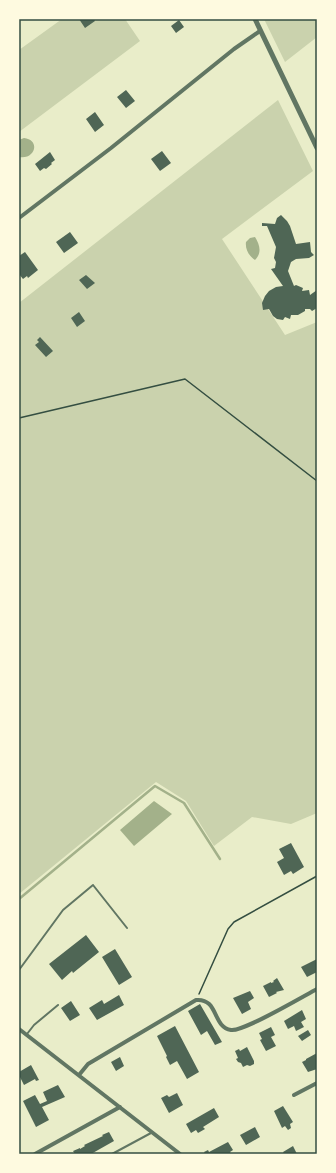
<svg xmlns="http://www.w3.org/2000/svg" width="336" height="1173" viewBox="0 0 336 1173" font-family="Overpass,sans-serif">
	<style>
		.green { fill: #cad2ad }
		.water { fill: #a3b18a }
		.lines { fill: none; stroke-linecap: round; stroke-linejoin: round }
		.stream { stroke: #a3b18a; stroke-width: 2.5 }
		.building { fill: #4f6655 }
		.path { stroke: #344e41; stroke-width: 1.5 }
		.service { stroke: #617663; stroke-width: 2 }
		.minor { stroke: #617663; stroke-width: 4 }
		.tertiary { stroke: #617663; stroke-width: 5 }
		.neatline { fill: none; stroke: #344e41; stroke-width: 1.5 }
	</style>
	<rect width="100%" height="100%" fill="#e9edc9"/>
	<!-- green -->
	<path class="green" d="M62,19H125L140,41L19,132V50Z
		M264,19H317V37L285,62Z
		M278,100L313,171L222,239L285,335L317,322V813L291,824L252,817L214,846L186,801L156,782L19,894V303Z"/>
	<!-- water -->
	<path class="water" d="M24,138C41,140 35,160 19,157V140Z
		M255,237C260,245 262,253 255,260C249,256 245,249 246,242L250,238Z
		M154,801L172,814L134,846L120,830Z"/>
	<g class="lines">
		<!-- stream -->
		<path class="stream" d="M19,899L155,786L184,803L220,859"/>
	</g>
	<!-- building -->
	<path class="building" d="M79,19H94L95,21L85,28Z
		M179,20L184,27L176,33L171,26Z
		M126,90L135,101L126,108L117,97Z
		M95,112L104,125L95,132L86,119Z
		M162,151L171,163L160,171L151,159Z
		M50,152L55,160L51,163L52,164L46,169L44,168L40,171L35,164Z
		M281,215L287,221L290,226L296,244L310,242L311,252L314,255L309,258L296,259L291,262L288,271L294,286L296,285L303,288L302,291L309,290L310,295L317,290V308L312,311L310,309H305V311L298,315H291L290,319L285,317L283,320L277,319L273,316L269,309L263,310L262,303L265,296L269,291L276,287L283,286L271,269L275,268L276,262L274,258L276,247L267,226H262V223L275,224L277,218Z
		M70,232L78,243L64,253L56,242Z
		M25,252L38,270L28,278L27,276L23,279L19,274V256Z
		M86,275L95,283L87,289L79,280Z
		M79,312L85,321L77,327L71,318Z
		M40,337L53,351L46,357L35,345L39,342L37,340Z
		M291,843L304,867L293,874L291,871L284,875L277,862L284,858L279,849Z
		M86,935L99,952L73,973L72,971L62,980L49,964Z
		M115,949L132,977L119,985L102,957Z
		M317,959V972L307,977L301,967Z
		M277,978L284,990L276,992L277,993L269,997L263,986L271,982V983L274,982L273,981Z
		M250,991L254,998L248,1002L251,1009L242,1014L233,998Z
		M119,995L124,1005L97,1020L89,1008L102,1000L104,1004Z
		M71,1001L80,1015L70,1021L61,1008Z
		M200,1004L222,1042L215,1045L207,1031L201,1035L188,1011Z
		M302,1010L306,1019L301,1022L304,1027L296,1031L294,1026L288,1029L284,1021Z
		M175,1026L199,1072L187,1079L177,1061L170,1065L166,1057L167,1056L157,1036Z
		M271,1027L275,1035L271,1037L276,1046L266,1051L260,1040L262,1039L259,1033Z
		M308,1030L311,1035L302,1041L298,1036Z
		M247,1047L254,1061V1064L250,1066L247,1065L243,1067L241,1063L238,1062L236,1059L238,1058L235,1051L239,1049L240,1051Z
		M317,1053V1069L308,1072L302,1062L306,1060V1059Z
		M120,1057L124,1066L116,1071L111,1062Z
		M31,1065L39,1080L36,1081L35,1079L24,1085L19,1075V1072Z
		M58,1085L65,1097L42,1107L49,1120L36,1127L23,1101L35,1095L40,1104L47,1101L43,1092Z
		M177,1093L183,1105L169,1113L161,1098L167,1095L169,1097Z
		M283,1106L293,1122L290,1124L291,1128L288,1130L285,1126L282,1128L274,1111Z
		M214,1108L219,1117L203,1127L205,1129L198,1133L196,1130L191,1133L186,1124Z
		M255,1127L260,1137L246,1145L240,1135Z
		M109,1132L114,1141L91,1154H75L73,1151L80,1148V1149L85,1146L84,1145L103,1136L102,1135Z
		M228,1142L233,1150L230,1152L231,1154H205L204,1152L208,1150L209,1152Z
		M293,1146L297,1154H284L283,1152Z"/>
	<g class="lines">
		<!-- path -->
		<path class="path" d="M19,418L185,379L317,481
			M199,994L228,929L234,922L317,876"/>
		<!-- service -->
		<path class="service" d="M19,970L63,910L93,885L127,928
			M27,1034L34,1025L58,1005
			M112,1154L151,1133"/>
		<!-- minor -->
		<path class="minor" d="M19,218L111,148L234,49L260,31
			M19,1029L180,1154
			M79,1075L88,1064L196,1000C219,998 212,1027 231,1030C243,1032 302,997 317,989
			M294,1095L317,1083
			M35,1154L120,1107"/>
		<!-- tertiary -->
		<path class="tertiary" d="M255,19L317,148"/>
	</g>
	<!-- border -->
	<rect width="336" height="1173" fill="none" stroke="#fefae0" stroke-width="40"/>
	<rect x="20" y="20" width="296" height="1133" class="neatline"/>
</svg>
